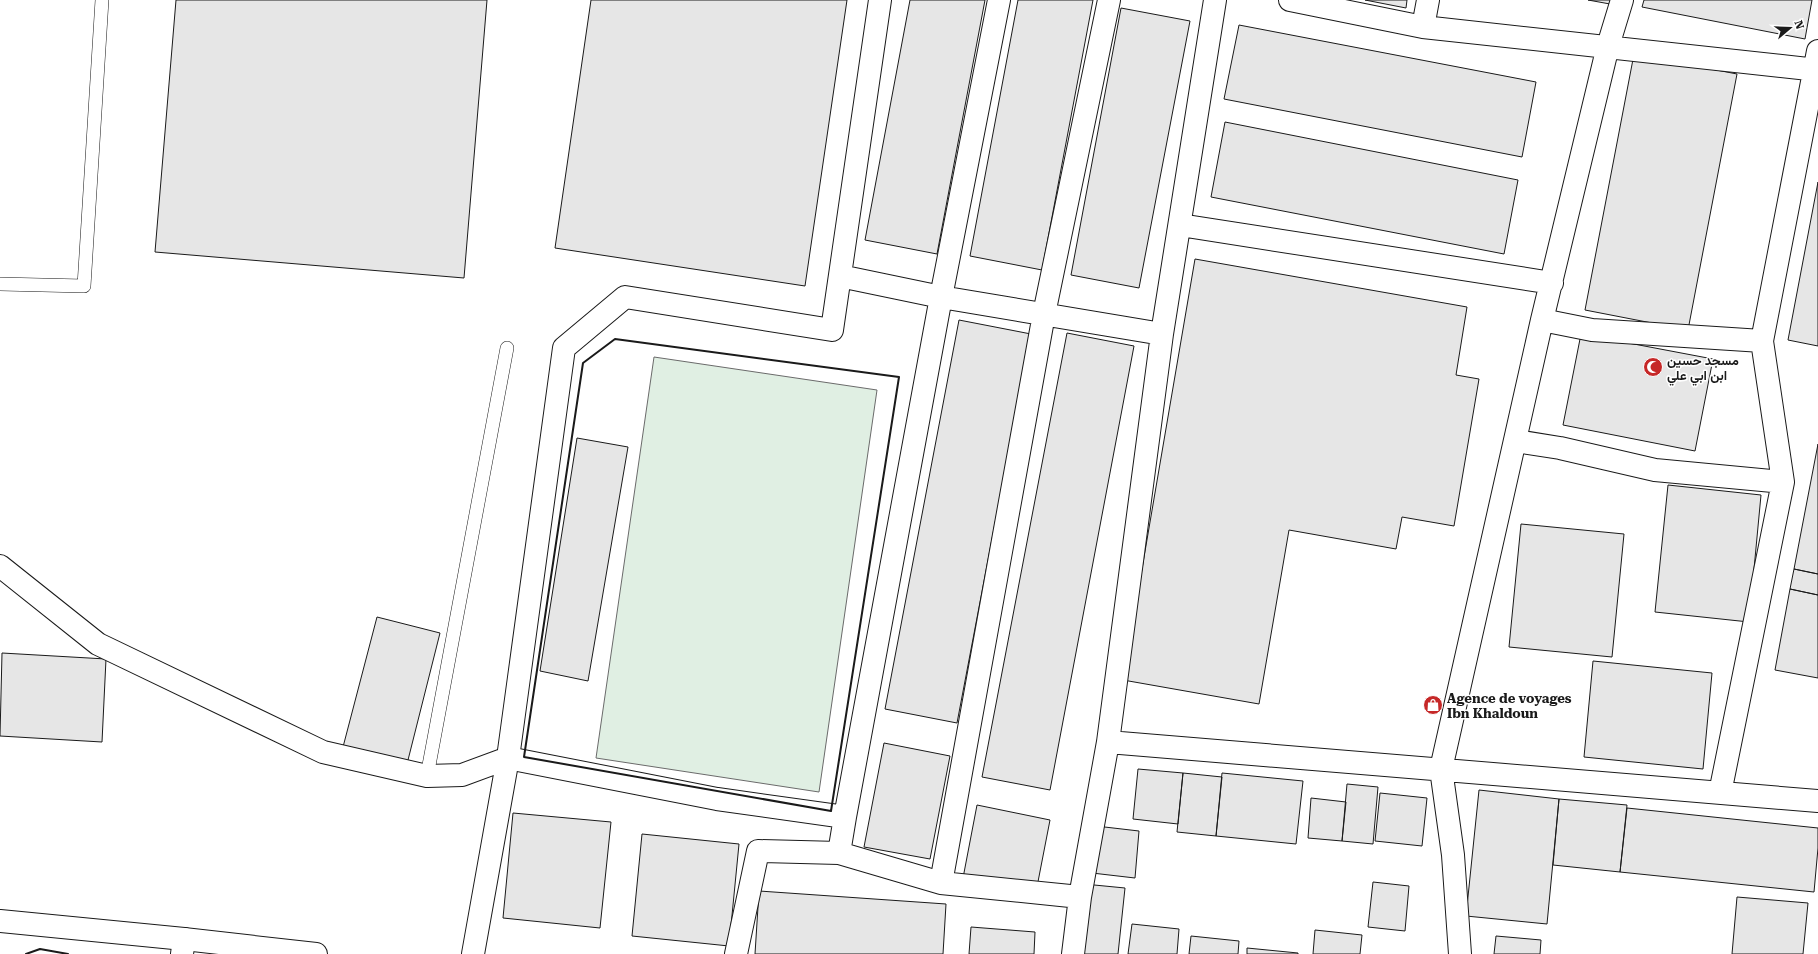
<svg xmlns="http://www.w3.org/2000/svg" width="1818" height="954" viewBox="0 0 1818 954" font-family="'Roboto Serif',Vazirmatn,serif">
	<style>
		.green { fill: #e0efe3; stroke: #6a6a6a }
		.building { fill: #e6e6e6; stroke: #1a1a1a }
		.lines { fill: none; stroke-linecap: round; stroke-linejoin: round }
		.lane-casing { stroke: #1a1a1a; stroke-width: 14 }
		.street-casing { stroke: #1a1a1a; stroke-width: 24 }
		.secondary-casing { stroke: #1a1a1a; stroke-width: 24 }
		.lane { stroke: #fff; stroke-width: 13 }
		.street { stroke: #fff; stroke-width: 22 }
		.secondary { stroke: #fff; stroke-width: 22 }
		.wall { stroke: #1a1a1a; stroke-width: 2 }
		.labels { text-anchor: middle; stroke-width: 3; stroke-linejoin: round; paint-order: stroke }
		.poi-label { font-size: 13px; font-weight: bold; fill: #1a1a1a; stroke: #fff; text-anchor: start }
	</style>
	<rect width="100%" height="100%" fill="#fff"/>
	<!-- green -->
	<path class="green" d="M654,357L877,390L819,792L596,758Z"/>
	<!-- building -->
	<path class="building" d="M176,0H487L464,278L155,252Z
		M591,0H847L805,286L555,248Z
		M910,0H985L937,254L865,240Z
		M1018,0H1093L1042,270L970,256Z
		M1365,0H1407L1406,8Z
		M1588,0H1611L1610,4Z
		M1644,0H1812L1805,39L1642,7Z
		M1121,8L1190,21L1139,288L1071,275Z
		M1239,25L1536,82L1522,157L1224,99Z
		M1634,54L1737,74L1688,330L1585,310Z
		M1225,122L1518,180L1504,254L1211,197Z
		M1818,182V346L1788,340Z
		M1195,259L1467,307L1456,375L1479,379L1454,526L1402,517L1396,549L1289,530L1259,704L1123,680Z
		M959,320L1031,334L957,723L885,709Z
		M1067,333L1134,346L1050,790L982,777Z
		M1581,334L1713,359L1695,451L1563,425Z
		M577,438L628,447L588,681L540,671Z
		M1818,444V574L1794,569Z
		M1668,485L1761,495L1749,622L1655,612Z
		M1521,524L1624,534L1612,657L1509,647Z
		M1794,569L1818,574V595L1790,589Z
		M1790,589L1818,595V678L1775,670Z
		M377,617L440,633L407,764L343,747Z
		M2,653L106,659L102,742L0,736Z
		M1593,661L1712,673L1703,769L1584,757Z
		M884,743L950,756L930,859L864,847Z
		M1138,769L1183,773L1178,824L1133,819Z
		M1183,773L1222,777L1216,836L1177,832Z
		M1222,773L1303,781L1296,844L1216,836Z
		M1347,784L1378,787L1373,844L1342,841Z
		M1479,790L1559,799L1547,924L1466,916Z
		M1380,793L1427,798L1422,846L1375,841Z
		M1311,798L1346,802L1342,841L1308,838Z
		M1559,799L1627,805L1620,872L1553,865Z
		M977,805L1050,820L1036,892L963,878Z
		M1627,808L1818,828V848L1814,892L1620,872Z
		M513,813L611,822L600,928L503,918Z
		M1096,826L1139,831L1135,878L1092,873Z
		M642,834L739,844L729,946L632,936Z
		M1373,882L1409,886L1405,931L1368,927Z
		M1084,884L1125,888L1118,954H1078Z
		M759,891L946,904L943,954H755Z
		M1737,897L1808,903L1803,954H1732Z
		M1132,924L1179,929L1177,954H1128Z
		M971,927L1035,932L1034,954H969Z
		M1315,930L1362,935L1360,954H1313Z
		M1191,936L1239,941L1238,954H1189Z
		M1496,936L1541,940L1540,954H1494Z
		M1247,948L1298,953V954H1247Z"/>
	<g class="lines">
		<!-- lane casing -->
		<g class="lane-casing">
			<path id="lane" d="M0,284L84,286L102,0
				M427,776L507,348"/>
		</g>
		<!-- street casing -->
		<g class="street-casing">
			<path id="street" d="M1290,0L1423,27L1428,0
				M1423,27L1818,70
				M1180,225L1552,283
				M840,276L941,297L1162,334
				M1542,320L1592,330L1762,341
				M1516,441L1560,448L1655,470L1783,482
				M0,566L98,644L323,752L427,776L462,775L508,758L717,799L845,817
				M1108,742L1818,801
				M1720,793L1783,482L1762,341L1818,51
				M839,853L941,883L1080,897
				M941,883L1044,314L1109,0
				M182,954L184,939
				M473,954L508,758L564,348L625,297L832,330L880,0
				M736,954L758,851L839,853L845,817L941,297L999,0
				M1073,954L1080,897L1108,742L1162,334L1215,0
				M1460,954L1453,855L1441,769L1542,320L1608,46L1622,0"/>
		</g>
		<!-- secondary casing -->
		<g class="secondary-casing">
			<path id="secondary" d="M0,921L184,939L316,954"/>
		</g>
		<!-- lane -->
		<use href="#lane" class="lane"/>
		<!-- street -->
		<use href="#street" class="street"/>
		<!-- secondary -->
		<use href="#secondary" class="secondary"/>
		<!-- wall -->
		<path class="wall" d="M615,339L899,377L831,811L524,757L583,363Z
			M26,954L40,949L68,954"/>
	</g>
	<!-- icons -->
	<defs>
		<g id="mosque-disc" transform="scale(1)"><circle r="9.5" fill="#c62828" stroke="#fff"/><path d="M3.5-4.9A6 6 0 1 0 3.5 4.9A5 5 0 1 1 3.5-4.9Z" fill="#fff"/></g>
		<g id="shop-disc" transform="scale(1)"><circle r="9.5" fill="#c62828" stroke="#fff"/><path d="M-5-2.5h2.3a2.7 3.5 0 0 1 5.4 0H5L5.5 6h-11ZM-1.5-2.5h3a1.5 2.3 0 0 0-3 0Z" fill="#fff"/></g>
	</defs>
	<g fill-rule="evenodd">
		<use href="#mosque-disc" x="1653" y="367"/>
		<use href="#shop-disc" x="1433" y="705"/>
	</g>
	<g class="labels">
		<!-- poi labels -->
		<g class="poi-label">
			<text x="1667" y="365">مسجد حسين<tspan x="1667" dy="15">ابن ابي علي</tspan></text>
			<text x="1447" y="703">Agence de voyages<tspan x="1447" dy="15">Ibn Khaldoun</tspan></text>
		</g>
	</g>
	<!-- north arrow -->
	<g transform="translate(1790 28) rotate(71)" stroke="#ffffff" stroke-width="3" paint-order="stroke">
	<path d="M0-3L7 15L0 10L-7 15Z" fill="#1a1a1a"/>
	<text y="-6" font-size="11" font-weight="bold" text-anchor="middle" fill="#1a1a1a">N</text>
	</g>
</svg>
